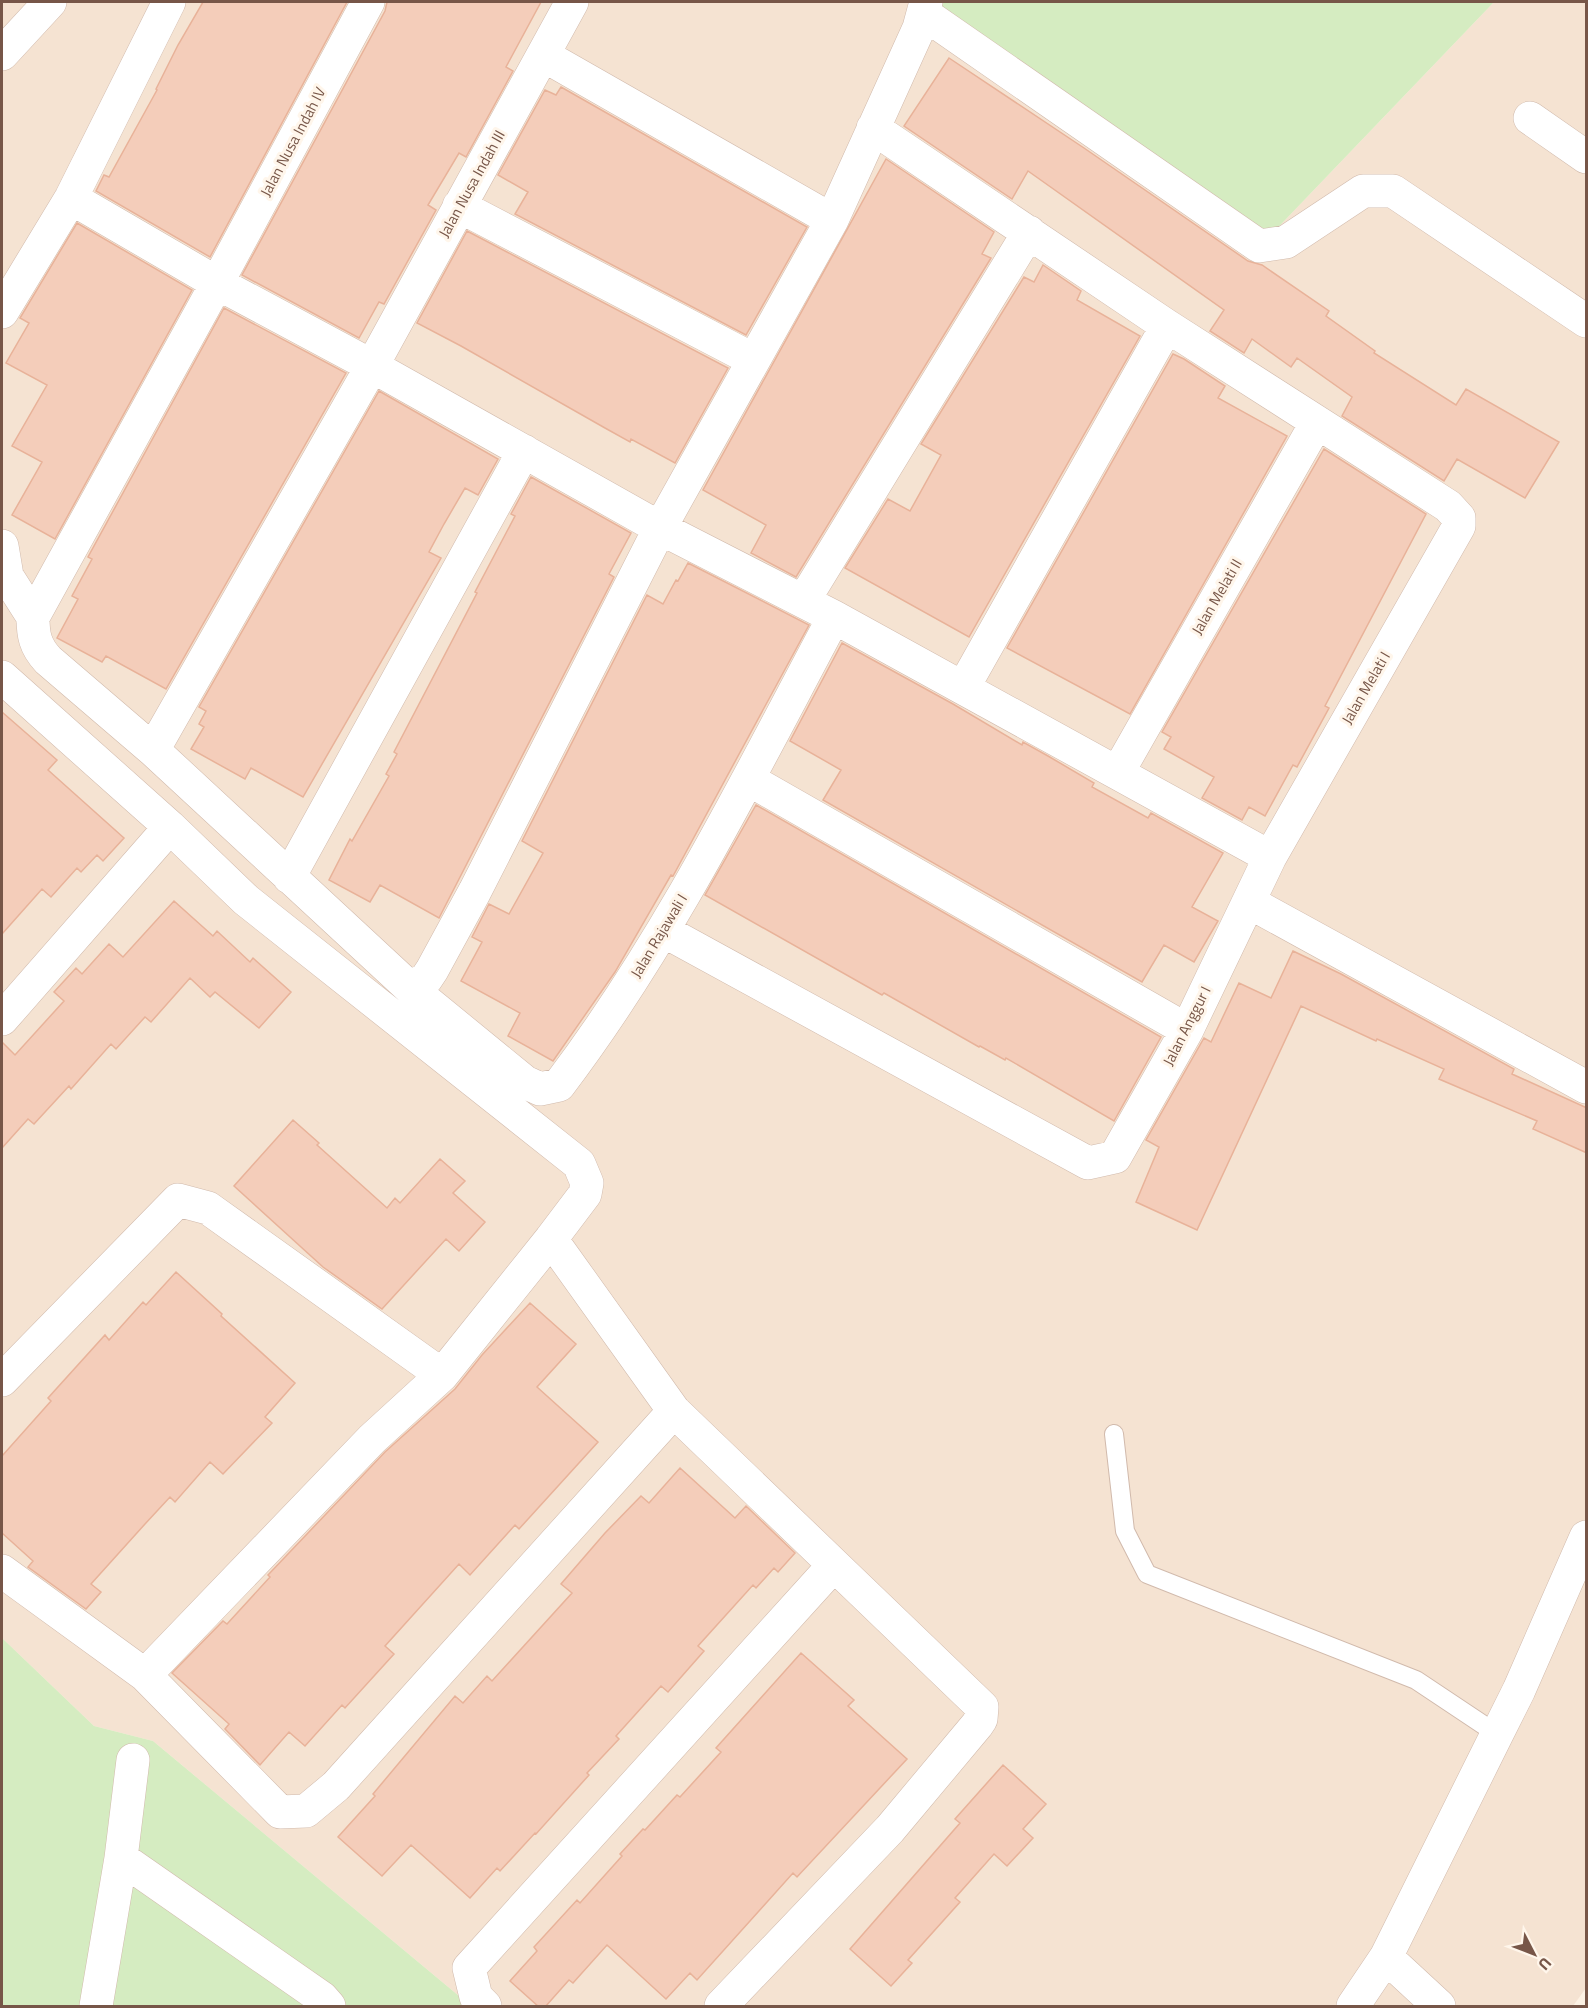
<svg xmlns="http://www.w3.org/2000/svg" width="1588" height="2008" viewBox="0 0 1588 2008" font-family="'Titillium Web',sans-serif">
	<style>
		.residential { fill: #f5e3d2 }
		.green { fill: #d5ecc1 }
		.building { fill: #f4cdba; stroke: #e8b299; stroke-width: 1.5 }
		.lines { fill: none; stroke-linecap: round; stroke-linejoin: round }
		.lane-casing { stroke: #d1baac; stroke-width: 20 }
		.street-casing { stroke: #d1baac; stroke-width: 34 }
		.lane { stroke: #fff; stroke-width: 18 }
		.street { stroke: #fff; stroke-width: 33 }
		.labels { text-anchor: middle; stroke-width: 6; stroke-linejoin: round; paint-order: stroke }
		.street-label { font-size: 15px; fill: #775648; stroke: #fff6eb }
	</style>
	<rect width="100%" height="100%" fill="#fdf2e4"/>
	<!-- residential -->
	<path class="residential" d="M2,2H930L1266,240L1494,2H1586V1988L1573,2006H471L153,1741L94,1726L2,1638Z"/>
	<!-- green -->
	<path class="green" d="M930,2H1494L1266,240Z
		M2,1638L94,1726L153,1741L471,2006H2Z"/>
	<!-- building -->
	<path class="building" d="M203,2H347L210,257L96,191L104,175L109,177L157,90L156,89L178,45Z
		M387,2H541L506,67L513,71L466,157L459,153L428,205L436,210L384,304L379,302L359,338L242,275L385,11Z
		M949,58L1084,148L1248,261L1262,265L1329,311L1326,316L1375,351L1374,353L1456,405L1466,389L1559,442L1525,498L1457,459L1444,481L1342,416L1352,397L1297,358L1291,367L1252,339L1244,353L1210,331L1224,310L1028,171L1012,199L904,126Z
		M561,87L807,227L746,335L515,214L528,192L498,175L545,90L556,95Z
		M886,159L994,232L982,254L991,258L796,577L751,553L766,525L703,490Z
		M77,223L192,290L55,539L12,515L42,462L12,446L47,385L6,363L29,323L20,318Z
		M467,231L728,368L675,463L631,439L630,442L605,428L461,346L417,323Z
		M1043,265L1081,291L1077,300L1140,336L969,637L845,568L888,499L910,511L941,455L921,444L1024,277L1034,282Z
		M224,308L346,373L166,689L106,656L102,662L57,638L78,599L72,596L92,559L88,557Z
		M1173,354L1184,359L1225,386L1218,398L1287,436L1130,714L1007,648Z
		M379,391L498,459L478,495L465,488L444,524L429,552L441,558L303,797L251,768L245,779L191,749L204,727L199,724L206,711L199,707Z
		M1324,449L1426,514L1325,706L1329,708L1297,767L1293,765L1265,816L1249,807L1242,820L1202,798L1214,777L1164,749L1171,737L1162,732Z
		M531,477L631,533L609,574L614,577L439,918L380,885L370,902L329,880L350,839L352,841L389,776L386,774L397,754L394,752L477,593L475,592L515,516L511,514Z
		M688,563L809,625L673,876L671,875L615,972L553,1061L508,1036L520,1013L461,981L482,942L472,937L489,904L509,914L543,853L522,841L647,595L663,604L676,580L678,581Z
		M842,643L953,704L1022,745L1023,742L1048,756L1094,783L1092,787L1148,818L1151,813L1223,853L1192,907L1218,921L1194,962L1164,945L1142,982L823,800L841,770L790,741Z
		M2,712L57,760L48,770L124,838L103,861L97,855L81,872L77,868L51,897L42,889L2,934Z
		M756,805L1161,1037L1114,1121L1006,1058L1005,1060L980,1046L979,1047L884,993L882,995L705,895Z
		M174,901L213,936L217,931L250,962L253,958L291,992L259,1028L215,992L210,997L190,978L151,1022L145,1017L116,1049L111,1044L71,1089L69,1086L34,1124L28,1119L2,1148V1042L15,1055L64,1001L54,992L76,968L82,974L109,944L123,957Z
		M1293,951L1341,974L1514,1069L1512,1074L1587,1108V1153L1533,1129L1537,1121L1439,1079L1444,1069L1377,1039L1376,1041L1301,1006L1197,1230L1136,1202L1159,1147L1146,1140L1204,1038L1211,1042L1239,983L1271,998Z
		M293,1120L319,1143L317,1145L387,1208L395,1198L400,1203L440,1159L465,1181L453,1193L485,1222L459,1251L446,1239L382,1309L323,1267L234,1186Z
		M176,1272L222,1314L221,1316L295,1383L265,1417L272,1423L223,1474L210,1462L175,1502L170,1497L145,1524L91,1584L101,1592L86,1609L28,1567L33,1561L2,1533V1456L51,1401L48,1398L105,1335L109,1340L143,1302L146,1305Z
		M530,1303L576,1344L537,1387L598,1442L519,1529L515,1525L470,1575L459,1564L385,1646L394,1654L345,1708L342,1705L305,1746L289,1732L260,1765L225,1729L229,1724L172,1673L223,1621L227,1624L270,1577L268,1575L385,1452L455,1389L482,1355Z
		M680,1468L735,1518L746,1506L795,1553L778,1572L774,1568L756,1588L753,1585L698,1646L704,1651L668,1692L661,1686L616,1736L619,1739L587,1773L589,1775L536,1834L535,1833L500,1871L497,1868L470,1898L411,1845L382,1876L338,1837L375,1796L373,1794L455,1696L463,1703L487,1676L492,1681L572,1593L561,1584L605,1533L641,1496L649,1503Z
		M801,1653L854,1700L848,1706L907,1759L797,1877L793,1873L697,1980L690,1973L666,1999L607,1945L573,1983L569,1980L545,2007H539L510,1981L537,1951L534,1947L577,1900L580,1903L622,1856L620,1854L643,1829L645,1830L677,1795L680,1797L721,1752L716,1748Z
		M1003,1765L1046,1804L1023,1829L1033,1838L1007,1866L994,1854L955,1898L960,1902L908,1960L912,1963L891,1986L850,1949L960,1823L955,1819Z"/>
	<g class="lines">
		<!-- lane casing -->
		<g class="lane-casing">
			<path id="lane" d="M1114,1434L1125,1531L1147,1574L1416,1680L1497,1734"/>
		</g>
		<!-- street casing -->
		<g class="street-casing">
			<path id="street" d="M368,2L217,283L33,617C33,635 35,646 48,660L153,750L410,988L426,979L432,970L475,891L660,528L832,220L919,28L926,2
				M923,13L1259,246L1286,242L1363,191H1393L1586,321
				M2,54L50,2
				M543,55L832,220
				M1530,118L1586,157
				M71,198L217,283L372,366L660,528L834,617L1270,857
				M459,206L752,359
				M2,312L71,198L169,2
				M2,546L7,576L33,617
				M804,600L1029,232
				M2,677L170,827L246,900L579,1164L587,1183L585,1194L551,1239L442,1375L372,1439L145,1675
				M963,688L1167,326
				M153,750L372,366L572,2
				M1118,772L1317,422
				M748,779L1187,1030
				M289,877L524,451
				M1249,902L1586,1087
				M664,931L1088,1163L1115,1157L1187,1030L1270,857L1459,526V518L1448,506L1167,326L873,128
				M410,988L525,1082L540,1089L559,1085C669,940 749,776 834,617
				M2,1019L170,827
				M551,1239L674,1411L982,1707L981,1719L977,1725L890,1829L721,2006
				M2,1380L178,1200L208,1208L442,1375
				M2,1571L145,1675L280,1812L306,1811L336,1786L674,1411
				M121,1858L322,1998L329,2006
				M1386,1957L1439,2006
				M96,2006L121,1858L133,1760
				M485,2006L476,1997L469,1968L834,1565
				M1353,2006L1386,1957L1497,1734L1519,1690L1586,1537"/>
		</g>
		<!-- lane -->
		<use href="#lane" class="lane"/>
		<!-- street -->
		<use href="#street" class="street"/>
	</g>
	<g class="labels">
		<!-- street labels -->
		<g class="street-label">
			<text transform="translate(293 142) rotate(-62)" y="5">Jalan Nusa Indah IV</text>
			<text transform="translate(472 184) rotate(-61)" y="5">Jalan Nusa Indah III</text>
			<text transform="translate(1217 597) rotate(-60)" y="5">Jalan Melati II</text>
			<text transform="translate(1366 688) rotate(-60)" y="5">Jalan Melati I</text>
			<text transform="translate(659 936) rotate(-59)" y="5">Jalan Rajawali I</text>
			<text transform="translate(1187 1026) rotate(-63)" y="5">Jalan Anggur I</text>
		</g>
	</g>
	<!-- border -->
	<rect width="1588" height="2008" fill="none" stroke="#775648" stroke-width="6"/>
	<!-- north arrow -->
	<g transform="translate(1534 1954) rotate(132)" stroke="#fff6eb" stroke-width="4.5" paint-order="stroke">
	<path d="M0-4.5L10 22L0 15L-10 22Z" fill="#775648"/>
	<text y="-9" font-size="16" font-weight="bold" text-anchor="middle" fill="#775648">U</text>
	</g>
</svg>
